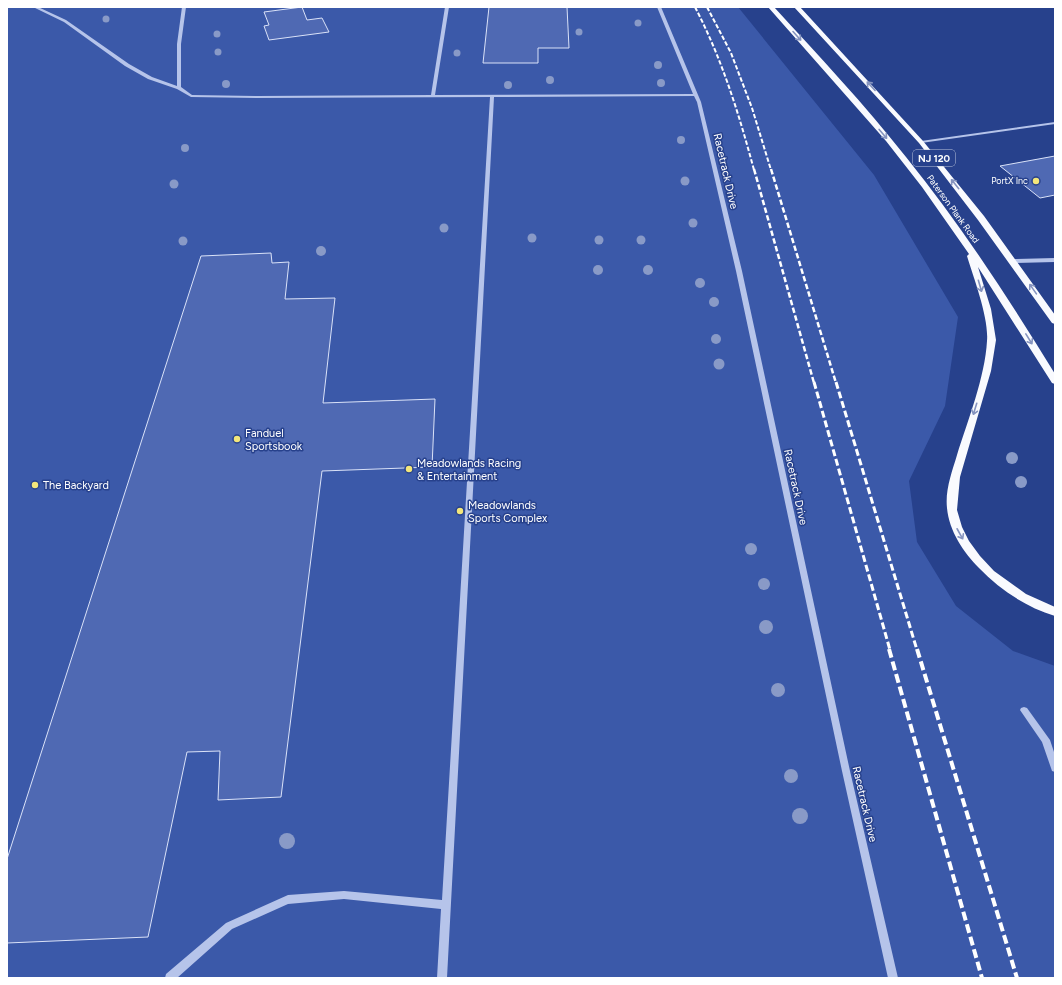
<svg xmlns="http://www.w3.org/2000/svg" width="1062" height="985" viewBox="0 0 1062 985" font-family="Figtree,sans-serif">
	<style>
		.green { fill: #3b59a9 }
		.building { fill: #4f69b3; stroke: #dae2f8 }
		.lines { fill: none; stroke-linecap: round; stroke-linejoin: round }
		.minor { fill: #b6c4ea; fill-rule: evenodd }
		.major { fill: #f9fafe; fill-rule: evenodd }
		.rail-far3 { stroke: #fff; stroke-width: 2; stroke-dasharray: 4.5 2; stroke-linecap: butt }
		.rail-far2 { stroke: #fff; stroke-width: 2.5; stroke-dasharray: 5.5 2.5; stroke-linecap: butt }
		.rail-far1 { stroke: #fff; stroke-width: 3; stroke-dasharray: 7 3; stroke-linecap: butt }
		.rail { stroke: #fff; stroke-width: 4; stroke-dasharray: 9 4; stroke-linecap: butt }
		.tree { fill: #899ac7 }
		.oneway { stroke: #8694bf }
		.poi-dot { fill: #f3e67b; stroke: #27418c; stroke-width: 1.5 }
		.labels { text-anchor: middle; stroke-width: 3; stroke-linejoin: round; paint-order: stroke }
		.far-poi-label { font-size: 9px; fill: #fff; stroke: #27418c; text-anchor: end }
		.far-street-label { font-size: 9px; fill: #fff; stroke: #27418c }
		.shield { fill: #27418c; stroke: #bec6dc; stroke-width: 1 }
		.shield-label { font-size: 10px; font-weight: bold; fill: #fff }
		.street-label { font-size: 11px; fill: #fff; stroke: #27418c }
		.poi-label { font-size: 11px; fill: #fff; stroke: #27418c; text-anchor: start }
	</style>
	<rect width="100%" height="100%" fill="#27418c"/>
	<!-- green -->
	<path class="green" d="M7,7H738L874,175L958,317L945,406L909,481L917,542L956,606L1013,651L1055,666V978H7Z"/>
	<!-- building -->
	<path class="building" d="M302,7L307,20L322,18L329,32L269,40L264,26L269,25L264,12Z
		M489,7H567L569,48H538V63H483Z
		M1055,156V195L1040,198L1000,166Z
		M271,253L272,263L289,262L285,299L335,298L323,403L435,399L432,467L322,471L281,797L218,800L220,751L187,752L148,937L7,943V859L201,256Z"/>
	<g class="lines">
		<!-- minor -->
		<path class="minor" d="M33,7H38L66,20L129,64L152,77L177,86V44L182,7H186L181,44V87L192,95L257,96L431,95L445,7H449L435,95L693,94L657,7H661L701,102L742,271L850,771L898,978H888L842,771L736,271L697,102L694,96L494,97L447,978H437L441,909L344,899L288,904L232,929L177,978H165L166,974L226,923L288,895L344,891L442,900L490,97L257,98L191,97L177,89L148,79L125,66L64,22Z
			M1055,122V124L921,143L919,142L921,141Z
			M1055,258V262L1013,263L1010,261L1013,259Z
			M1024,707L1027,708L1050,740L1055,755V772L1052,771L1051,768L1042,742L1020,710L1021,708Z"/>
		<!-- major -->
		<path class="major" d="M768,7H774C819,56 865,105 906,157C961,225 1009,299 1055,374V384L1052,383L978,267L991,309L996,340L991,371L960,477L957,510L962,527L969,541L980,556L994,571L1026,594L1055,607V616C1026,607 1000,590 979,568C964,553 949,531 947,508C945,490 952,472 957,455C968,420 985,377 987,341C989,318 974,279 967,256L969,254L922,187L886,141Z
			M794,7H800L923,141L984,216L1055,315V324L1052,323L978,220L919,143Z"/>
		<!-- rail-far3 -->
		<path class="rail-far3" d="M695,7C722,59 739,114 754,170
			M707,7L731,53L752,108L771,170"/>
		<!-- rail-far2 -->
		<path class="rail-far2" d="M754,169L814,383
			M771,169L836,383"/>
		<!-- rail-far1 -->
		<path class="rail-far1" d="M814,382L890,650
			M836,382L917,650"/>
		<!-- rail -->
		<path class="rail" d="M889,649L982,978
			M917,649L1017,978"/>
	</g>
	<!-- trees -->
	<g class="tree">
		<circle cx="106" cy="19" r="3.5"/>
		<circle cx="638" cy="23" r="3.5"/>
		<circle cx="579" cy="32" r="3.5"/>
		<circle cx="217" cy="34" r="3.5"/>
		<circle cx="218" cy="52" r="3.5"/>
		<circle cx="457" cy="53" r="3.5"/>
		<circle cx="658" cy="65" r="4"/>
		<circle cx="550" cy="80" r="4"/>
		<circle cx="661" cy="83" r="4"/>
		<circle cx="226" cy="84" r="4"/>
		<circle cx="508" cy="85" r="4"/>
		<circle cx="681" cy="140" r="4"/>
		<circle cx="185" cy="148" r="4"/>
		<circle cx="685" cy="181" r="4.5"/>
		<circle cx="174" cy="184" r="4.5"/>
		<circle cx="693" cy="223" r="4.5"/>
		<circle cx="444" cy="228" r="4.5"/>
		<circle cx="532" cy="238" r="4.5"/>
		<circle cx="599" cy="240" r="4.5"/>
		<circle cx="641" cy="240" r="4.5"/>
		<circle cx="183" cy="241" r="4.5"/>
		<circle cx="321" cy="251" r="5"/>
		<circle cx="598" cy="270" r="5"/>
		<circle cx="648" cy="270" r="5"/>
		<circle cx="700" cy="283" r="5"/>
		<circle cx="714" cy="302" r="5"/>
		<circle cx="716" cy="339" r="5"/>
		<circle cx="719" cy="364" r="5.5"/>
		<circle cx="1012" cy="458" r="6"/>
		<circle cx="1021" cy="482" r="6"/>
		<circle cx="751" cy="549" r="6"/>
		<circle cx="764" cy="584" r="6"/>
		<circle cx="766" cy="627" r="7"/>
		<circle cx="778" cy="690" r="7"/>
		<circle cx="791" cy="776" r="7"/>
		<circle cx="800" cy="816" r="8"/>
		<circle cx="287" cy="841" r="8"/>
	</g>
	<!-- one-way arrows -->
	<defs><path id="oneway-shaft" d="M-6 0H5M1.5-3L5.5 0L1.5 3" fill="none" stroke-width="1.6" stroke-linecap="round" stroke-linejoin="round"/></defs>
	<g class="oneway">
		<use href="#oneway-shaft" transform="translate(797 36) rotate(48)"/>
		<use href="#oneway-shaft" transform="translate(871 86) rotate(-133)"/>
		<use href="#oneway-shaft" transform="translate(883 134) rotate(50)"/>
		<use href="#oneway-shaft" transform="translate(955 184) rotate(-129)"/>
		<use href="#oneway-shaft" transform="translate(980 286) rotate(74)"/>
		<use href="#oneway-shaft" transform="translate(1033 289) rotate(-125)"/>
		<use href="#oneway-shaft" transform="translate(1029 339) rotate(58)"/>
		<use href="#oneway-shaft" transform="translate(975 409) rotate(107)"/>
		<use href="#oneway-shaft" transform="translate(960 534) rotate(61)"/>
	</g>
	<!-- markers -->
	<g class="poi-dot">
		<circle cx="1036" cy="181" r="4"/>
		<circle cx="237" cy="439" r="4"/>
		<circle cx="409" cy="469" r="4"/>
		<circle cx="35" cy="485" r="4"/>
		<circle cx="460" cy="511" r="4"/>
	</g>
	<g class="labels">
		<!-- far-poi labels -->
		<g class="far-poi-label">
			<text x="1028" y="184">PortX Inc</text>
		</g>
		<!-- far-street labels -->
		<g class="far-street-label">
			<text transform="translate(953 209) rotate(54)" y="3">Paterson Plank Road</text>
		</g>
		<!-- shield labels -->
		<rect class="shield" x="913" y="150" width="42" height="16" rx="3"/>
		<g class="shield-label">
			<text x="934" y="162">NJ 120</text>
		</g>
		<!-- street labels -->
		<g class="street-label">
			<text transform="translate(726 171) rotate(77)" y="4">Racetrack Drive</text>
			<text transform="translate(796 487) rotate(78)" y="4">Racetrack Drive</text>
			<text transform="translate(865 804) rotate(77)" y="4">Racetrack Drive</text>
		</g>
		<!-- poi labels -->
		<g class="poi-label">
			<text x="245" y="437">Fanduel<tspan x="245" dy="13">Sportsbook</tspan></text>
			<text x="417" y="467">Meadowlands Racing<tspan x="417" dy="13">&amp; Entertainment</tspan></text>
			<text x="43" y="489">The Backyard</text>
			<text x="468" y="509">Meadowlands<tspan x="468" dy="13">Sports Complex</tspan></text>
		</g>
	</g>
	<!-- border -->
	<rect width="1062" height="985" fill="none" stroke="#ffffff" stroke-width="16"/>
</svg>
